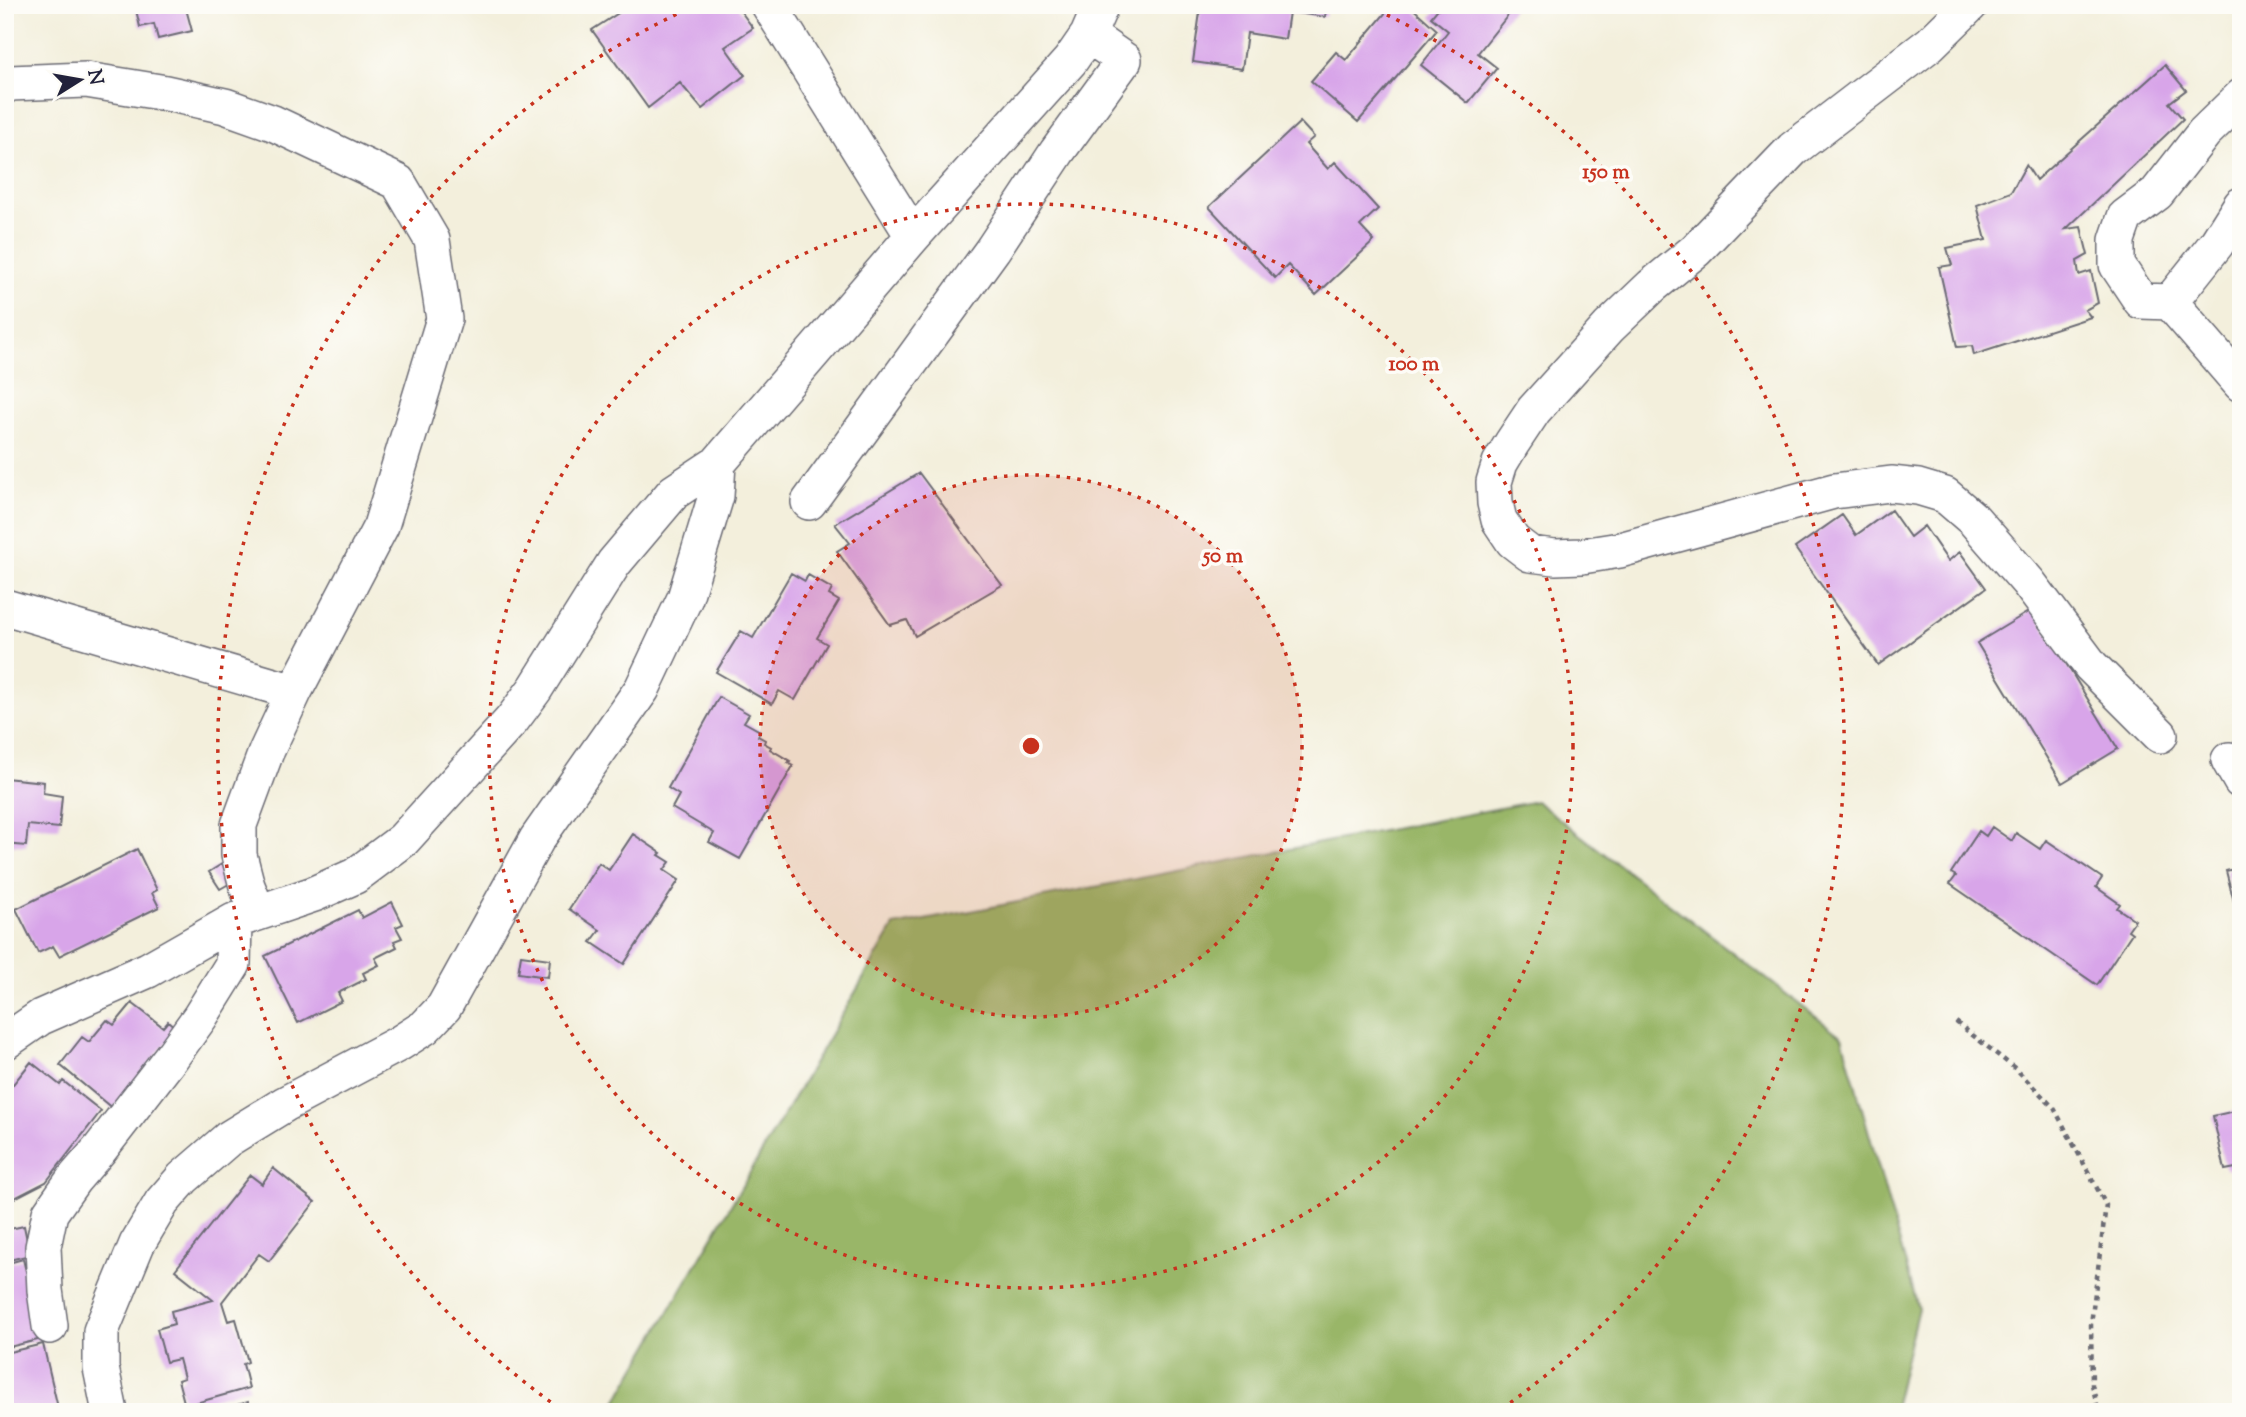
<svg xmlns="http://www.w3.org/2000/svg" width="2246" height="1417" viewBox="0 0 2246 1417" font-family="'Sorts Mill Goudy',serif">
	<style>
		.forest { fill: #99b668; stroke: #5e6c52; stroke-width: 2 }
		.building { fill: #d8a5e9 }
		.lines { fill: none; stroke-linecap: round; stroke-linejoin: round }
		.street-casing { stroke: #6b6a73; stroke-width: 38 }
		.path { stroke: #6b6a73; stroke-width: 4.5; stroke-dasharray: 5 5; stroke-linecap: butt }
		.street { stroke: #fff; stroke-width: 35 }
		.ring { fill: none; stroke: #c8321e; stroke-width: 3.5; stroke-dasharray: 3.5 7 }
		.centre { fill: #c8321e; stroke: #fdfcf7; stroke-width: 3.5 }
		.ring-label { font-size: 21px; text-anchor: middle; font-weight: bold; fill: #c8321e; stroke: #fdfcf7; stroke-width: 7; stroke-linejoin: round; paint-order: stroke }
	</style>
	<rect width="100%" height="100%" fill="#fdfcf7"/>
	<filter id="ink" filterUnits="userSpaceOnUse"><feTurbulence type="fractalNoise" baseFrequency=".0143" numOctaves="2"/><feDisplacementMap in="SourceGraphic" scale="14" xChannelSelector="R" yChannelSelector="G"/><feConvolveMatrix kernelMatrix="1 2 1 2 8 2 1 2 1" color-interpolation-filters="sRGB"/></filter>
	<filter id="wash" filterUnits="userSpaceOnUse"><feTurbulence type="fractalNoise" baseFrequency=".00686" numOctaves="4" result="noise"/><feDisplacementMap in="SourceGraphic" scale="28" xChannelSelector="R" yChannelSelector="G"/><feGaussianBlur stdDeviation="1.57" result="paint"/><feColorMatrix in="noise" values="0 0 0 0 0 0 0 0 0 0 0 0 0 0 0 0 0 1.4 0 .05"/><feComposite in="paint" operator="in"/></filter>
	<g filter="url(#wash)">
		<rect width="100%" height="100%" fill="#f3efdc"/>
		<!-- forest -->
		<path class="forest" d="M1536,801L1842,1037L1918,1308L1893,1412H610L894,926Z"/>
		<g id="blocks">
			<!-- building -->
			<path class="building" d="M149,5H185L192,31L158,39L154,24L140,27L136,10L149,7Z
				M631,5H736L753,28L725,47L745,75L702,109L680,83L648,108L592,30Z
				M1201,5H1327L1325,17L1289,12L1285,39L1247,33L1242,69L1193,62Z
				M1392,5H1409L1437,30L1358,122L1311,81L1336,52L1346,60Z
				M1441,5H1516L1478,53L1497,68L1468,103L1421,65L1448,31L1431,17Z
				M2165,65L2186,90L2169,103L2183,119L2066,229L2081,227L2088,255L2077,261L2079,275L2091,271L2098,303L2085,310L2091,317L1974,355L1972,346L1957,347L1939,267L1952,265L1947,248L1986,240L1977,205L2011,192L2026,165L2036,180Z
				M1300,122L1314,137L1306,144L1328,169L1335,162L1378,209L1360,226L1374,241L1316,295L1288,265L1275,278L1209,207Z
				M919,473L1002,585L915,636L907,620L890,625L837,551L850,543L835,524Z
				M1891,510L1910,537L1924,526L1948,561L1960,552L1986,588L1878,665L1795,548L1842,515L1856,535Z
				M791,573L805,581L808,575L832,589L829,595L839,601L817,638L827,644L795,700L779,691L772,704L716,672L741,631L753,638Z
				M2033,609L2118,749L2062,783L1977,643Z
				M719,697L749,714L744,722L760,731L758,736L765,740L764,743L771,747L770,749L790,761L788,763L793,766L740,859L709,842L714,833L672,808L679,795L668,788Z
				M5,778L44,782L43,793L62,796L59,828L28,825L26,846L5,844Z
				M1992,827L2012,841L2016,833L2040,849L2046,840L2102,878L2096,887L2120,904L2117,908L2135,920L2128,930L2132,933L2097,985L1950,884L1956,876L1951,873L1979,831L1986,836Z
				M633,834L661,853L659,855L670,862L664,870L679,880L624,964L591,942L600,930L569,909L599,863L609,870Z
				M137,849L157,890L152,893L159,907L59,956L53,946L38,953L16,909Z
				M230,859L241,877L220,889L209,872Z
				M2241,867V916L2238,917L2226,871Z
				M392,902L403,924L396,927L402,938L394,941L397,947L375,958L379,965L363,973L366,979L338,993L342,1001L298,1023L265,956L358,910L362,918Z
				M521,955L550,959L548,977L518,973Z
				M132,1003L163,1027L168,1021L177,1029L113,1109L60,1065L82,1037L89,1042L107,1020L114,1025Z
				M31,1062L60,1085L63,1081L101,1111L46,1182L5,1203V1094Z
				M2239,1110L2241,1167L2225,1170L2213,1116Z
				M273,1168L315,1202L269,1261L259,1254L222,1302L228,1321L236,1319L248,1362L243,1364L249,1388L185,1406L178,1380L184,1378L179,1359L166,1362L157,1329L174,1324L171,1311L213,1300L175,1270L250,1175L262,1184Z
				M24,1226L30,1255L5,1261V1230Z
				M23,1259L42,1339L5,1348V1264Z
				M43,1344L59,1412H5V1353Z
				M248,1402L250,1412H214V1411Z"/>
		</g>
	</g>
	<g filter="url(#ink)">
		<use href="#blocks" fill-opacity="0" stroke="#6b6a73" stroke-width="2"/>
		<g class="lines">
			<!-- street casing -->
			<g class="street-casing">
				<path id="street" d="M769,5L913,236
					M1970,5L1930,44L1793,149L1696,250L1652,286L1609,327L1534,410L1512,443L1500,463L1494,482L1495,503L1499,520L1513,541L1530,554L1555,557L1582,556L1620,550L1834,491L1891,484L1918,487L1945,495L1974,520L2028,582L2091,666L2160,735
					M5,86L10,83L86,80L166,93L225,106L273,123L398,182L432,240L444,319L381,526L294,692L266,752L239,825V855L247,886L258,913
					M2241,205L2217,243L2170,302L2241,384
					M2170,302L2141,301L2117,265V240L2125,217L2157,193L2204,133L2241,97
					M809,502L993,249L1057,152L1124,60L1088,35
					M5,607L294,692
					M2241,766L2229,760L2241,781
					M5,1042L41,1017L148,970L234,921L314,894L355,876L403,840L512,720L535,689L614,563L674,492L718,463L913,236L1070,61L1088,35L1101,5
					M50,1326L45,1290L43,1247L50,1213L74,1179L100,1149L172,1056L200,1017L233,964L234,921
					M110,1412L101,1368V1331L137,1244L162,1202L183,1178L228,1139L285,1104L400,1043L425,1027L444,1007L537,839L642,689L685,598L716,496L718,463"/>
			</g>
			<!-- path -->
			<path class="path" d="M1956,1022L2017,1070L2054,1108L2106,1205L2091,1324L2092,1385L2099,1412"/>
			<!-- street -->
			<use href="#street" class="street"/>
		</g>
	</g>
	<!-- distance rings -->
	<circle cx="1031" cy="746" r="271" fill="#c8321e" fill-opacity=".12"/>
	<g class="ring">
		<circle cx="1031" cy="746" r="271"/>
		<circle cx="1031" cy="746" r="542"/>
		<path d="M559 1408A813 813 0 0 1 694 6M1368 6A813 813 0 0 1 1503 1408"/>
	</g>
	<circle cx="1031" cy="746" r="10" class="centre"/>
	<g class="ring-label">
		<text x="1606" y="178">150 m</text>
		<text x="1414" y="370">100 m</text>
		<text x="1223" y="562">50 m</text>
	</g>
	<!-- margin -->
	<rect width="2246" height="1417" fill="none" stroke="#fdfcf7" stroke-width="28"/>
	<!-- north arrow -->
	<g transform="translate(80 80) rotate(79)" stroke="#fdfcf7" stroke-width="5" paint-order="stroke">
	<path d="M0-5L12 26L0 18L-12 26Z" fill="#22223b"/>
	<text y="-10" font-size="19" font-weight="bold" text-anchor="middle" fill="#22223b">N</text>
	</g>
</svg>
